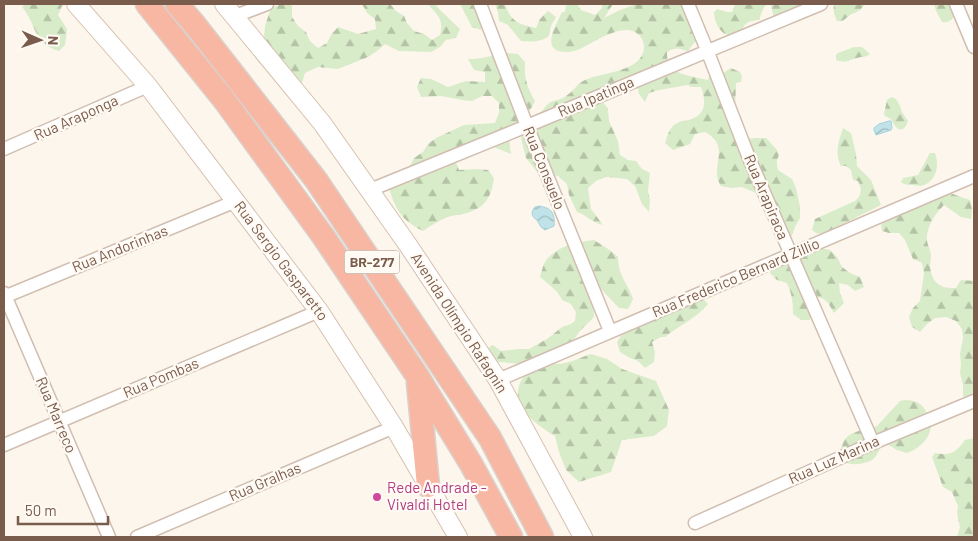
<svg xmlns="http://www.w3.org/2000/svg" width="978" height="541" viewBox="0 0 978 541" font-family="Barlow,sans-serif">
	<style>
		.forest { fill: url(#forest-firs) }
		.water { fill: url(#water-waves); stroke: #a5d3da }
		.lines { fill: none; stroke-linecap: round; stroke-linejoin: round }
		.street-casing { stroke: #d1beb0; stroke-width: 15 }
		.secondary-casing { stroke: #d6c0b0; stroke-width: 20 }
		.highway-casing { stroke: #dad1cd; stroke-width: 25 }
		.street { stroke: #fff; stroke-width: 12 }
		.secondary { stroke: #fff; stroke-width: 18 }
		.highway { stroke: #f7b7a3; stroke-width: 22 }
		.hotel-dot { fill: #d1479c; stroke: #fffaf3; stroke-width: 2 }
		.labels { text-anchor: middle; stroke-width: 4.5; stroke-linejoin: round; paint-order: stroke }
		.shield { fill: #fffaf3; stroke: #a28b7f; stroke-width: 1 }
		.shield-label { font-size: 14px; font-weight: bold; fill: #7a5c4d }
		.street-label { font-size: 15px; fill: #7a5c4d; stroke: #fffaf3 }
		.hotel-label { font-size: 15px; fill: #b23c85; stroke: #fffaf3; text-anchor: start }
	</style>
	<defs>
		<pattern id="forest-firs" width="22" height="20" patternUnits="userSpaceOnUse" patternTransform="scale(1.25)"><rect width="22" height="20" fill="#d8ecc9"/><path d="M5 1l3.5 6h-7zM16 11l3.5 6h-7z" fill="#b4c2a5"/></pattern>
		<pattern id="water-waves" width="16" height="10" patternUnits="userSpaceOnUse" patternTransform="scale(1.25)"><rect width="16" height="10" fill="#bfe3e8"/><path d="M0 5q4-4 8 0t8 0" fill="none" stroke="#a0bbbe"/></pattern>
	</defs>
	<rect width="100%" height="100%" fill="#fdf6ec"/>
	<!-- forest -->
	<path class="forest" d="M25,4H63L58,15L67,29L65,45L59,51C33,43 37,25 22,7Z
		M282,4H289L292,6V17L298,26L306,32L310,41L318,48L327,43L331,35L338,27L358,34L376,29L375,19L367,13L362,4H390L396,11L404,16L407,23L414,31L424,34L432,40L440,35C444,19 438,16 428,4H436L437,7L460,29L456,38L446,40L440,47L431,52L399,51L385,44L377,51L368,57L338,69L318,67L305,73L302,83L294,76L267,47L264,37L265,26L271,8Z
		M460,4H477L486,20L481,30L472,27Z
		M495,4H505C511,22 518,24 536,28L540,19L548,11L556,17L551,26L549,36C540,42 533,42 521,41L508,25L499,21L498,12Z
		M566,4H577L581,10L595,15L602,8V4H613L604,18L620,10L637,4H690L701,37L693,44L688,51C678,49 677,46 667,52C666,76 690,75 708,80L709,76L719,78L726,71L731,68L740,72L742,77L741,82L736,83L735,111L747,139L755,138H766L777,150L779,155L777,160V165L778,170L792,179L796,188L800,207V218L795,227L793,233L788,242L784,245L779,242L776,239L774,229L756,193L742,187L731,188L721,186C708,167 733,147 705,132L695,134L690,144L673,150L665,143C667,137 669,129 674,125C679,121 684,121 689,120C707,115 706,101 701,87H691L688,85L659,90L649,93L645,102L639,94L637,84L602,100L608,109L609,121L618,141L620,155L628,160L636,161L642,169L650,173L648,191L650,200L649,212L642,204L635,186L627,179L606,177L596,181L588,188L591,209L603,225C591,222 588,216 577,212L569,195L567,184L558,176L538,173L526,158L521,138C524,132 527,122 532,118C535,116 539,115 541,112C544,109 546,105 549,103C554,100 561,100 566,96C573,92 576,85 583,81C600,72 636,73 643,53C645,47 644,40 639,35C626,21 597,40 584,47C579,50 572,52 566,52C539,52 556,25 562,12H565Z
		M735,4H802L801,7L774,19L771,5H766L763,9L759,20C750,21 746,21 742,30C739,32 734,35 730,35C720,35 714,21 714,12L717,9L727,12H732Z
		M834,4H865C860,11 859,11 852,14C846,17 845,22 837,21C834,15 833,10 834,4Z
		M934,4H955C955,13 954,24 942,22C939,16 935,10 934,4Z
		M854,47H862L870,54C865,58 863,56 857,58C848,60 846,64 836,60V55L838,53Z
		M507,53L518,54L525,62C524,77 527,88 535,101C532,107 529,113 523,118C518,123 512,125 510,133C509,140 510,147 511,154L491,146L455,160L459,170L477,169L488,170L494,178C491,199 484,209 463,214C459,215 455,215 451,216C441,219 432,225 423,231C401,220 395,209 388,185L405,176L414,158L423,152L428,144L436,138L464,125L495,123L499,113V103L492,96H482L472,101L462,100L441,96L421,97L417,87L421,78L431,79L448,87L466,81L485,82V72L474,70L468,59C481,60 494,54 507,53Z
		M891,97L896,99L900,106L902,112L908,121C903,135 896,130 891,119L885,116L884,114L887,100Z
		M843,128L851,133L856,154L857,166L871,180L881,205L825,233L821,234L816,233L812,230L815,219L855,201C862,195 862,189 858,181L853,180L851,170L846,166H841C834,154 839,140 843,128Z
		M930,153H935C940,166 936,183 920,186C918,186 915,185 912,185C907,185 905,185 901,182L903,178L918,175Z
		M950,193L970,200L972,209L971,219L961,217L944,205C936,213 928,224 927,236C926,243 930,248 931,255C931,259 930,263 930,267C932,283 940,289 956,288L961,280L974,281V401H971L963,396V385L960,373L961,363L960,354L963,338L962,329L956,321L946,317L935,318L927,324L920,332L912,327L909,317L913,308L920,301L924,273L922,263L913,259L905,240L899,233H889L882,231L881,225L888,218L941,194Z
		M594,240L611,251L618,257C618,276 628,283 633,299L628,309L619,308L598,286L593,297L594,317L579,332L573,341L521,364L500,362L490,359L484,351L493,345L501,351L519,349H529L547,339L562,327L571,324L575,321L576,312L571,304L562,300C558,290 548,284 540,277C542,271 543,263 548,258C558,246 579,242 594,240Z
		M820,248L830,250L837,257L842,267L850,273L860,277L864,287L855,291L848,285L839,283L840,293L844,303L834,313C828,302 826,298 813,296V310L810,320H801L793,314C793,302 792,294 787,283L777,280L770,273L774,264Z
		M700,296L708,304C696,319 679,325 665,337H661L652,342L655,352L654,362L645,368L638,361L628,357L620,352L617,342L622,334Z
		M591,354L607,359L622,369L656,381L669,410L667,426L654,436L622,440L611,472L579,482L566,470L559,452L555,436C534,423 505,403 524,376C528,370 535,364 542,362C547,361 553,364 558,364C567,364 582,357 591,354Z
		M905,400C910,400 916,401 920,404C928,411 934,426 928,436C924,444 915,450 907,453L897,450L887,444C886,444 882,446 881,448C877,452 877,457 872,460C859,467 832,467 842,446C843,442 845,439 848,436C857,429 868,431 877,426L900,401Z
		M974,438V537H957L960,527L957,513L958,506L952,492L943,487L932,457L935,453C950,456 956,453 965,440Z"/>
	<!-- water -->
	<path class="water" d="M889,121H891L892,128L891,130L876,135L874,130V128L879,124Z
		M539,206C552,208 555,213 554,226L545,230L541,227L537,220C532,217 530,213 535,207Z"/>
	<g class="lines">
		<!-- street casing -->
		<g class="street-casing">
			<path id="street" d="M480,4L527,126L610,331
				M688,4L707,50L749,158L873,443
				M956,4L974,47
				M235,16L267,4
				M4,149L148,86
				M370,190L527,126L821,4
				M4,293L109,537
				M4,297L236,201
				M498,380L974,176
				M4,445L319,311
				M695,523L873,443L974,401
				M137,537L394,427"/>
		</g>
		<!-- secondary casing -->
		<g class="secondary-casing">
			<path id="secondary" d="M76,4L148,86L319,311L394,427L458,537
				M224,4L322,123L408,245L498,380L583,537"/>
		</g>
		<!-- highway casing -->
		<g class="highway-casing">
			<path id="highway" d="M147,4L225,101L323,236L418,377L471,464L511,537
				M177,4L195,25L316,180L490,438L542,537
				M418,383L428,486"/>
		</g>
		<!-- street -->
		<use href="#street" class="street"/>
		<!-- secondary -->
		<use href="#secondary" class="secondary"/>
		<!-- highway -->
		<use href="#highway" class="highway"/>
	</g>
	<!-- markers -->
	<circle class="hotel-dot" cx="377" cy="497" r="5"/>
	<g class="labels">
		<!-- shield labels -->
		<rect class="shield" x="344.5" y="250.5" width="55" height="23" rx="4"/>
		<g class="shield-label">
			<text x="372" y="267">BR-277</text>
		</g>
		<!-- street labels -->
		<g class="street-label">
			<text transform="translate(596 97) rotate(-23)" y="5">Rua Ipatinga</text>
			<text transform="translate(76 118) rotate(-24)" y="5">Rua Araponga</text>
			<text transform="translate(544 168) rotate(68)" y="5">Rua Consuelo</text>
			<text transform="translate(766 197) rotate(67)" y="5">Rua Arapiraca</text>
			<text transform="translate(120 249) rotate(-22)" y="5">Rua Andorinhas</text>
			<text transform="translate(281 261) rotate(53)" y="5">Rua Sergio Gasparetto</text>
			<text transform="translate(736 278) rotate(-23)" y="5">Rua Frederico Bernard Zillio</text>
			<text transform="translate(459 323) rotate(57)" y="5">Avenida Olímpio Rafagnin</text>
			<text transform="translate(161 378) rotate(-23)" y="5">Rua Pombas</text>
			<text transform="translate(56 415) rotate(67)" y="5">Rua Marreco</text>
			<text transform="translate(834 460) rotate(-24)" y="5">Rua Luz Marina</text>
			<text transform="translate(265 482) rotate(-23)" y="5">Rua Gralhas</text>
		</g>
		<!-- hotel labels -->
		<g class="hotel-label">
			<text x="387" y="493">Rede Andrade -<tspan x="387" dy="17">Vivaldi Hotel</tspan></text>
		</g>
	</g>
	<!-- border -->
	<rect width="978" height="541" fill="none" stroke="#7a5c4d" stroke-width="10"/>
	<!-- north arrow -->
	<g transform="translate(40 40) rotate(92)" stroke="#fffaf3" stroke-width="4" paint-order="stroke">
	<path d="M0-4L9 19L0 12L-9 19Z" fill="#7a5c4d"/>
	<text y="-8" font-size="14" font-weight="bold" text-anchor="middle" fill="#7a5c4d">N</text>
	</g>
	<!-- scale -->
	<path d="M18 516v8h90v-8" fill="none" stroke="#7a5c4d" stroke-width="2.5"/>
	<text x="25" y="516" font-size="15" fill="#7a5c4d" stroke="#fffaf3" stroke-width="4" paint-order="stroke">50 m</text>
</svg>
